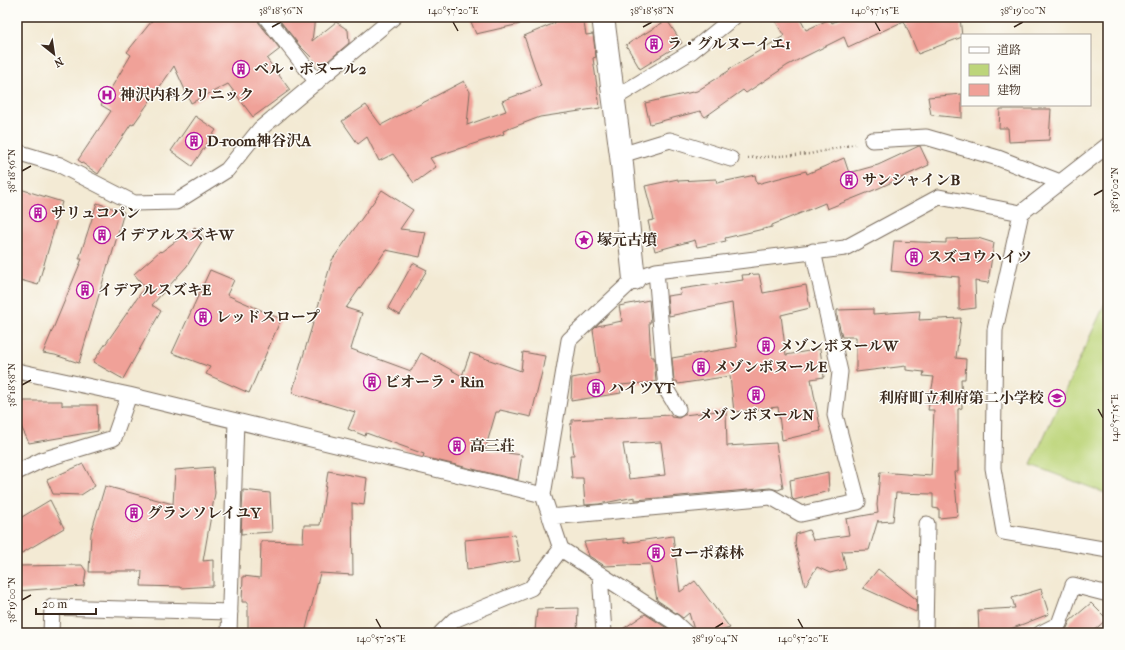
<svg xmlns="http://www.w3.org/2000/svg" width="1125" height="650" viewBox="0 0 1125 650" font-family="'IM FELL French Canon','Noto Serif JP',serif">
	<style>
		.green { fill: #bdd57a; stroke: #7c804c }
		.building { fill: #f0a198; fill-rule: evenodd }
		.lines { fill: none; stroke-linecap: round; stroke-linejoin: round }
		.street-casing { stroke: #7b6d5e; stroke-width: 17 }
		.secondary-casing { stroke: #7b6d5e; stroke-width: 24 }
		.path { stroke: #7b6d5e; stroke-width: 2.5; stroke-dasharray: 1 3; stroke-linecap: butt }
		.street { stroke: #fff; stroke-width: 15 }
		.secondary { stroke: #fff; stroke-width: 22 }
		.ticks { fill: none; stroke: #3b2a1e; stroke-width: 1.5 }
		.labels { text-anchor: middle; stroke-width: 3; stroke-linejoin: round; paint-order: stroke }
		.poi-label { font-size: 15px; font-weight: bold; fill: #3b2a1e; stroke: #fdfcf7; text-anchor: start }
		.neatline { fill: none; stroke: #3b2a1e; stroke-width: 1.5 }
		.ticks-label { font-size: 10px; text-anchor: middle; fill: #3b2a1e }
	</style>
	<rect width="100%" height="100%" fill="#fdfcf7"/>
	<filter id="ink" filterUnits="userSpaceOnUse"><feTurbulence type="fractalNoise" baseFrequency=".025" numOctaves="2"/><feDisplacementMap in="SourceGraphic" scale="8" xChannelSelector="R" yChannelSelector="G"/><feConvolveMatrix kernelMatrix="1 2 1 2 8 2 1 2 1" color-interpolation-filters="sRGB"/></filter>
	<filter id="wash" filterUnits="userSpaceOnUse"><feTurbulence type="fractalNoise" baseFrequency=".012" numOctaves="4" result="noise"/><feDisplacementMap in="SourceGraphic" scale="16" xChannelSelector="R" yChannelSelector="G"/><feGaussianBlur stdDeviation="0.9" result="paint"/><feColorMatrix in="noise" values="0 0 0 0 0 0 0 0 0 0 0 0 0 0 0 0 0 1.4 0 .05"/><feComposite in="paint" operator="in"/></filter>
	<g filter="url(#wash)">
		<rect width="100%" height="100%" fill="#f3ead4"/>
		<!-- green -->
		<path class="green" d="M1108,297V494L1031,465Z"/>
		<g id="blocks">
			<!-- building -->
			<path class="building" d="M155,17H257L259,23L280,49L267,59L290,90L253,117L228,84L191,103L174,66L166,78L133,125L131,124L98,174L78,160L111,111L101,105L131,55L127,52Z
				M277,17H315L312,41L336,22L348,30L349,43L321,67L300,46Z
				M469,17H520V24L476,34Z
				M554,17H583L586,35L593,34L596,57L593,58L600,108L540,117L503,131L504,134L430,158L436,167L414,183L393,154L379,161L367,137L358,144L342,121L366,105L381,125L464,81L470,92L467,125L506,111L502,101L541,86L524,36L555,23Z
				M773,17H799L806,30L830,19L832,23L844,17H960L962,37L918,54L904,21L848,47L844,37L788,65L746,93L743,90L705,117L700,111L650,124L645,103L697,91L730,70L729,69L784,36Z
				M667,20L682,43L640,69L626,45Z
				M962,94V118L931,115L928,97Z
				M1000,109H1051L1049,140L1009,142L1008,128H999Z
				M195,116L216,130L192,166L171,151Z
				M919,146H920L929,165L879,188L827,209L825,203L772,225V227L725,238L726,241L697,247L695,240L655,251L648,221L654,220L645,186L678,179V181L716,179L717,183L755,175L757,184L806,171L807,174L844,158L849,173L878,165Z
				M17,188L62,202L38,285L17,279Z
				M382,190L413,210L400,229L426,232L420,257L386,250L346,308L362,313L351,349L411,371L421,353L462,376L470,353L521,371L523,352L545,356L542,372L531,417L500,410L499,412H496L485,450L522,455L518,480L423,457L424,454L366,433L365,436L348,429L355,412L292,393L332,260Z
				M97,203L124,212L109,265L108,264L79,363L55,355L43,353L82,259H79Z
				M195,227L204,238L187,266L152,305L161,311L123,379L93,362L145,287L134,274L160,251L161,252Z
				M978,238L994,243L988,283L975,281L976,308L959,310V277L891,271L894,241L946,243V239Z
				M413,263L427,270L400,315L388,308Z
				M210,270L234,280L227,295L281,319L249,393L206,374L210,367L172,353Z
				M759,274L763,293L806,285L810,308L781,315L786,355L820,349L824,377L811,379L821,431L782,440L778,407L734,412L730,376L678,384L677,381H674L672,358L737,347L732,303L669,316L667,296L681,294L680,289L743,280L742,275Z
				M649,300L651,322H649L651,357H654L656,382L620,385L621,393L571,401L572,378L599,373L593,330L597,326L622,321L619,306Z
				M873,309V314L920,311L919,320L961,318L956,358L966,359L965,379H961L962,408L958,409V472H954L958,516L939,518V509L933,508V494L896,493L893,521L878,522V520L869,550L842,551L846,569L830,573L817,567L805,586L795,544L796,534L809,530L813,540L849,535L846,519L878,513L877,505L880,472L931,476L934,410H928L934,377L923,376L924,372L906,370V366L856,372V337H842L837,316V310Z
				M24,401H62V406L63,405H97L98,431L29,443L17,418V403L23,404Z
				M726,410L727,446L776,443L783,488L778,490L770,488L635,500V497L599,504L585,505L583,478H572L570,455H574L570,424H572V420L671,415V417L679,418L684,415ZM661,442L665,475L629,479L623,444Z
				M83,464L95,486L81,495L53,494L47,480Z
				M213,467L215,493L203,561L213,560V586L181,588V587L141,586L142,571H110V572H89L91,533L105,486L173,504L175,470Z
				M328,471L367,478L364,505L352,503L353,575L320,573L305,633H248V602H242L243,576L260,578L261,541L303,542L304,525H320Z
				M828,472L829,491L794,500L792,498L790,480Z
				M243,490L270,493L272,532L241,534Z
				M50,500L64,528L17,556V520Z
				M515,535L520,561L467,570L465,540Z
				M673,536L680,592L695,581L730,628L714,633H695L689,613L683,618L657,600L650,564L605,566L589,556L584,542L624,538V543Z
				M82,565L86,571L84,586L17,591V566Z
				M878,569L917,600L916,612L863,588Z
				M1041,589L1049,614L1008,630L1009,633H979L978,610L1015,608L1012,598Z
				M1091,603L1107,619L1091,633H1061L1067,628L1070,621Z
				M578,608L577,633L535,631L537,609Z
				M645,614L670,630L667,633H617Z"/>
		</g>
	</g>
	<g filter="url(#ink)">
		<use href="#blocks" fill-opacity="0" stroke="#7b6d5e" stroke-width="1"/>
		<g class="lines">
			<!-- street casing -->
			<g class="street-casing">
				<path id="street" d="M266,17L317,82
					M613,99L692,51L734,17
					M872,140L926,137L998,158L1060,182
					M1108,145L1021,213L995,330L993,468L1004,532L1108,550
					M17,152L60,165L134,203L176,202L227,170L260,129L394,17
					M621,155L670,140L731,159
					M656,271L666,389L678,409
					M17,371L129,395L543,495
					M17,472L42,460L114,438L129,395
					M550,517L771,497L801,514L858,502L835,415L840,372L813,251
					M600,574L604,633
					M51,633L52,607L230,612
					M229,633L236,421
					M441,633L454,620L531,588L561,549
					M686,633L674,622L561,549L543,495L569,340L634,279L656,271L845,248L939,197L1021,213
					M925,633L927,524
					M1041,633L1059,624L1073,585L1108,594"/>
			</g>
			<!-- secondary casing -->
			<g class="secondary-casing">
				<path id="secondary" d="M603,17L621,155L634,279"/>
			</g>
			<!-- path -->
			<path class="path" d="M748,158L810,154L855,144"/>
			<!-- street -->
			<use href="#street" class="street"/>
			<!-- secondary -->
			<use href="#secondary" class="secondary"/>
		</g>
	</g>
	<!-- ticks -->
	<path class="ticks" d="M453,22L458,31M875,22L880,31M272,27L281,22M643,27L652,22M1014,27L1023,22M22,171L31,166M1094,195L1103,190M22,385L31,380M1098,409L1103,418M22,600L31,595M376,619L381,628M798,619L803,628M715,628L723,623"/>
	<!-- icons -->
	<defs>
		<g id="building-ring" transform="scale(0.9)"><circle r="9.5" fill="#fdfcf7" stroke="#b5179e" stroke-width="1.5"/><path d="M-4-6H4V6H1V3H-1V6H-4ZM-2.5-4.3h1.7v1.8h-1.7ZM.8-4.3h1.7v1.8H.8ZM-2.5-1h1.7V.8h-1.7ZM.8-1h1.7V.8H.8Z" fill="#b5179e"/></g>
		<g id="hospital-ring" transform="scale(0.9)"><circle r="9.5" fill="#fdfcf7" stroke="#b5179e" stroke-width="1.5"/><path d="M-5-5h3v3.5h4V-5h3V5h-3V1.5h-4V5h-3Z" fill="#b5179e"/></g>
		<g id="sight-ring" transform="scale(0.9)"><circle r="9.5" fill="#fdfcf7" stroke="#b5179e" stroke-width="1.5"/><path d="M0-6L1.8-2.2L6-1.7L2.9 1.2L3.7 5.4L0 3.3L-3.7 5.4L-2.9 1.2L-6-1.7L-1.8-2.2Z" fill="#b5179e"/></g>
		<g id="school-ring" transform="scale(0.9)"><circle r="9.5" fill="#fdfcf7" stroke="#b5179e" stroke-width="1.5"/><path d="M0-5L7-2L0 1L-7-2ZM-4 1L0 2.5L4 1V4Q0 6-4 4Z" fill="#b5179e"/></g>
	</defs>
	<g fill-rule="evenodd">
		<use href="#building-ring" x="654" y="44"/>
		<use href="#building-ring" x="241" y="69"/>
		<use href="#hospital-ring" x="107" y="95"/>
		<use href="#building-ring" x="194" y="141"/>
		<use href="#building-ring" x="849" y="180"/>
		<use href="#building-ring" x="38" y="213"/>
		<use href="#building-ring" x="102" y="235"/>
		<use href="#sight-ring" x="584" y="240"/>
		<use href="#building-ring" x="914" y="257"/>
		<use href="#building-ring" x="85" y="290"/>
		<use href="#building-ring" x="203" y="317"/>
		<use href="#building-ring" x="766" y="346"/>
		<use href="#building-ring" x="701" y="367"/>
		<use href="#building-ring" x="372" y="382"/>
		<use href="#building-ring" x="596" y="388"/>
		<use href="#building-ring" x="756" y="395"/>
		<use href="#school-ring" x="1057" y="398"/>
		<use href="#building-ring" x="457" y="446"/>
		<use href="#building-ring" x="134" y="513"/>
		<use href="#building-ring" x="656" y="553"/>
	</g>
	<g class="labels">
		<!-- poi labels -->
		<g class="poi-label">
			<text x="667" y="49">ラ・グルヌーイエ1</text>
			<text x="254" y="74">ベル・ボヌール2</text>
			<text x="120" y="100">神沢内科クリニック</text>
			<text x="207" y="146">D-room神谷沢A</text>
			<text x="862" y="185">サンシャインB</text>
			<text x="51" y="218">サリュコパン</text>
			<text x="115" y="240">イデアルスズキW</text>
			<text x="597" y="245">塚元古墳</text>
			<text x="927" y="262">スズコウハイツ</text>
			<text x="98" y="295">イデアルスズキE</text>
			<text x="216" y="322">レッドスロープ</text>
			<text x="779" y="351">メゾンボヌールW</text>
			<text x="714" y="372">メゾンボヌールE</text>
			<text x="385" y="387">ビオーラ・Rin</text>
			<text x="609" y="393">ハイツYT</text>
			<text x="1044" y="403" text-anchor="end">利府町立利府第二小学校</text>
			<text x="756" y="420" text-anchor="middle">メゾンボヌールN</text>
			<text x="470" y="451">高三荘</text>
			<text x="147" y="518">グランソレイユY</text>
			<text x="669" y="558">コーポ森林</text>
		</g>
	</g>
	<!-- margin -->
	<rect width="1125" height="650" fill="none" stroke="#fdfcf7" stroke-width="44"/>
	<!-- legend -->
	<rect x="961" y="34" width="130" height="72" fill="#fdfcf7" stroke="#afa8a0"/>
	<rect x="969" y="47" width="20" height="6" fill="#ffffff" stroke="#afa8a0"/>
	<text x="997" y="54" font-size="12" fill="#3b2a1e">道路</text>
	<rect x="969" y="64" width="20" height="12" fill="#bdd57a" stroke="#afa8a0"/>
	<text x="997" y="74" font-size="12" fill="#3b2a1e">公園</text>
	<rect x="969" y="84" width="20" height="12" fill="#f0a198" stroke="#afa8a0"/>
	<text x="997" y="94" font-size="12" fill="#3b2a1e">建物</text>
	<!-- north arrow -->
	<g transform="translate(54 54) rotate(150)" stroke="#fdfcf7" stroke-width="3" paint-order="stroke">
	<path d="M0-3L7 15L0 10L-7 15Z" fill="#3b2a1e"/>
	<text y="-6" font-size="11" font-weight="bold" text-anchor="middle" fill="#3b2a1e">N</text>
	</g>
	<!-- scale -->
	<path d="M36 608v6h60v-6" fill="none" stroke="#3b2a1e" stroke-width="2"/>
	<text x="42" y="608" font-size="12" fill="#3b2a1e" stroke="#fdfcf7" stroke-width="3" paint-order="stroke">20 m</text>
	<rect x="22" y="22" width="1081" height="606" class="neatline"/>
	<g class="ticks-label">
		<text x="281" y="14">38°18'56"N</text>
		<text x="453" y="14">140°57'20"E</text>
		<text x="652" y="14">38°18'58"N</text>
		<text x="875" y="14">140°57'15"E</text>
		<text x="1023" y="14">38°19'00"N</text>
		<text transform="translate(11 171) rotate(-90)" y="4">38°18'56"N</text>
		<text transform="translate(1114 190) rotate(-90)" y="4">38°19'02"N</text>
		<text transform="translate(11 385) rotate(-90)" y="4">38°18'58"N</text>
		<text transform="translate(1114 418) rotate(-90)" y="4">140°57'15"E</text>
		<text transform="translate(11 600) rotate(-90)" y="4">38°19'00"N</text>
		<text x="381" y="642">140°57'25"E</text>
		<text x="715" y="642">38°19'04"N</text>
		<text x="803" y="642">140°57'20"E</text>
	</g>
</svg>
